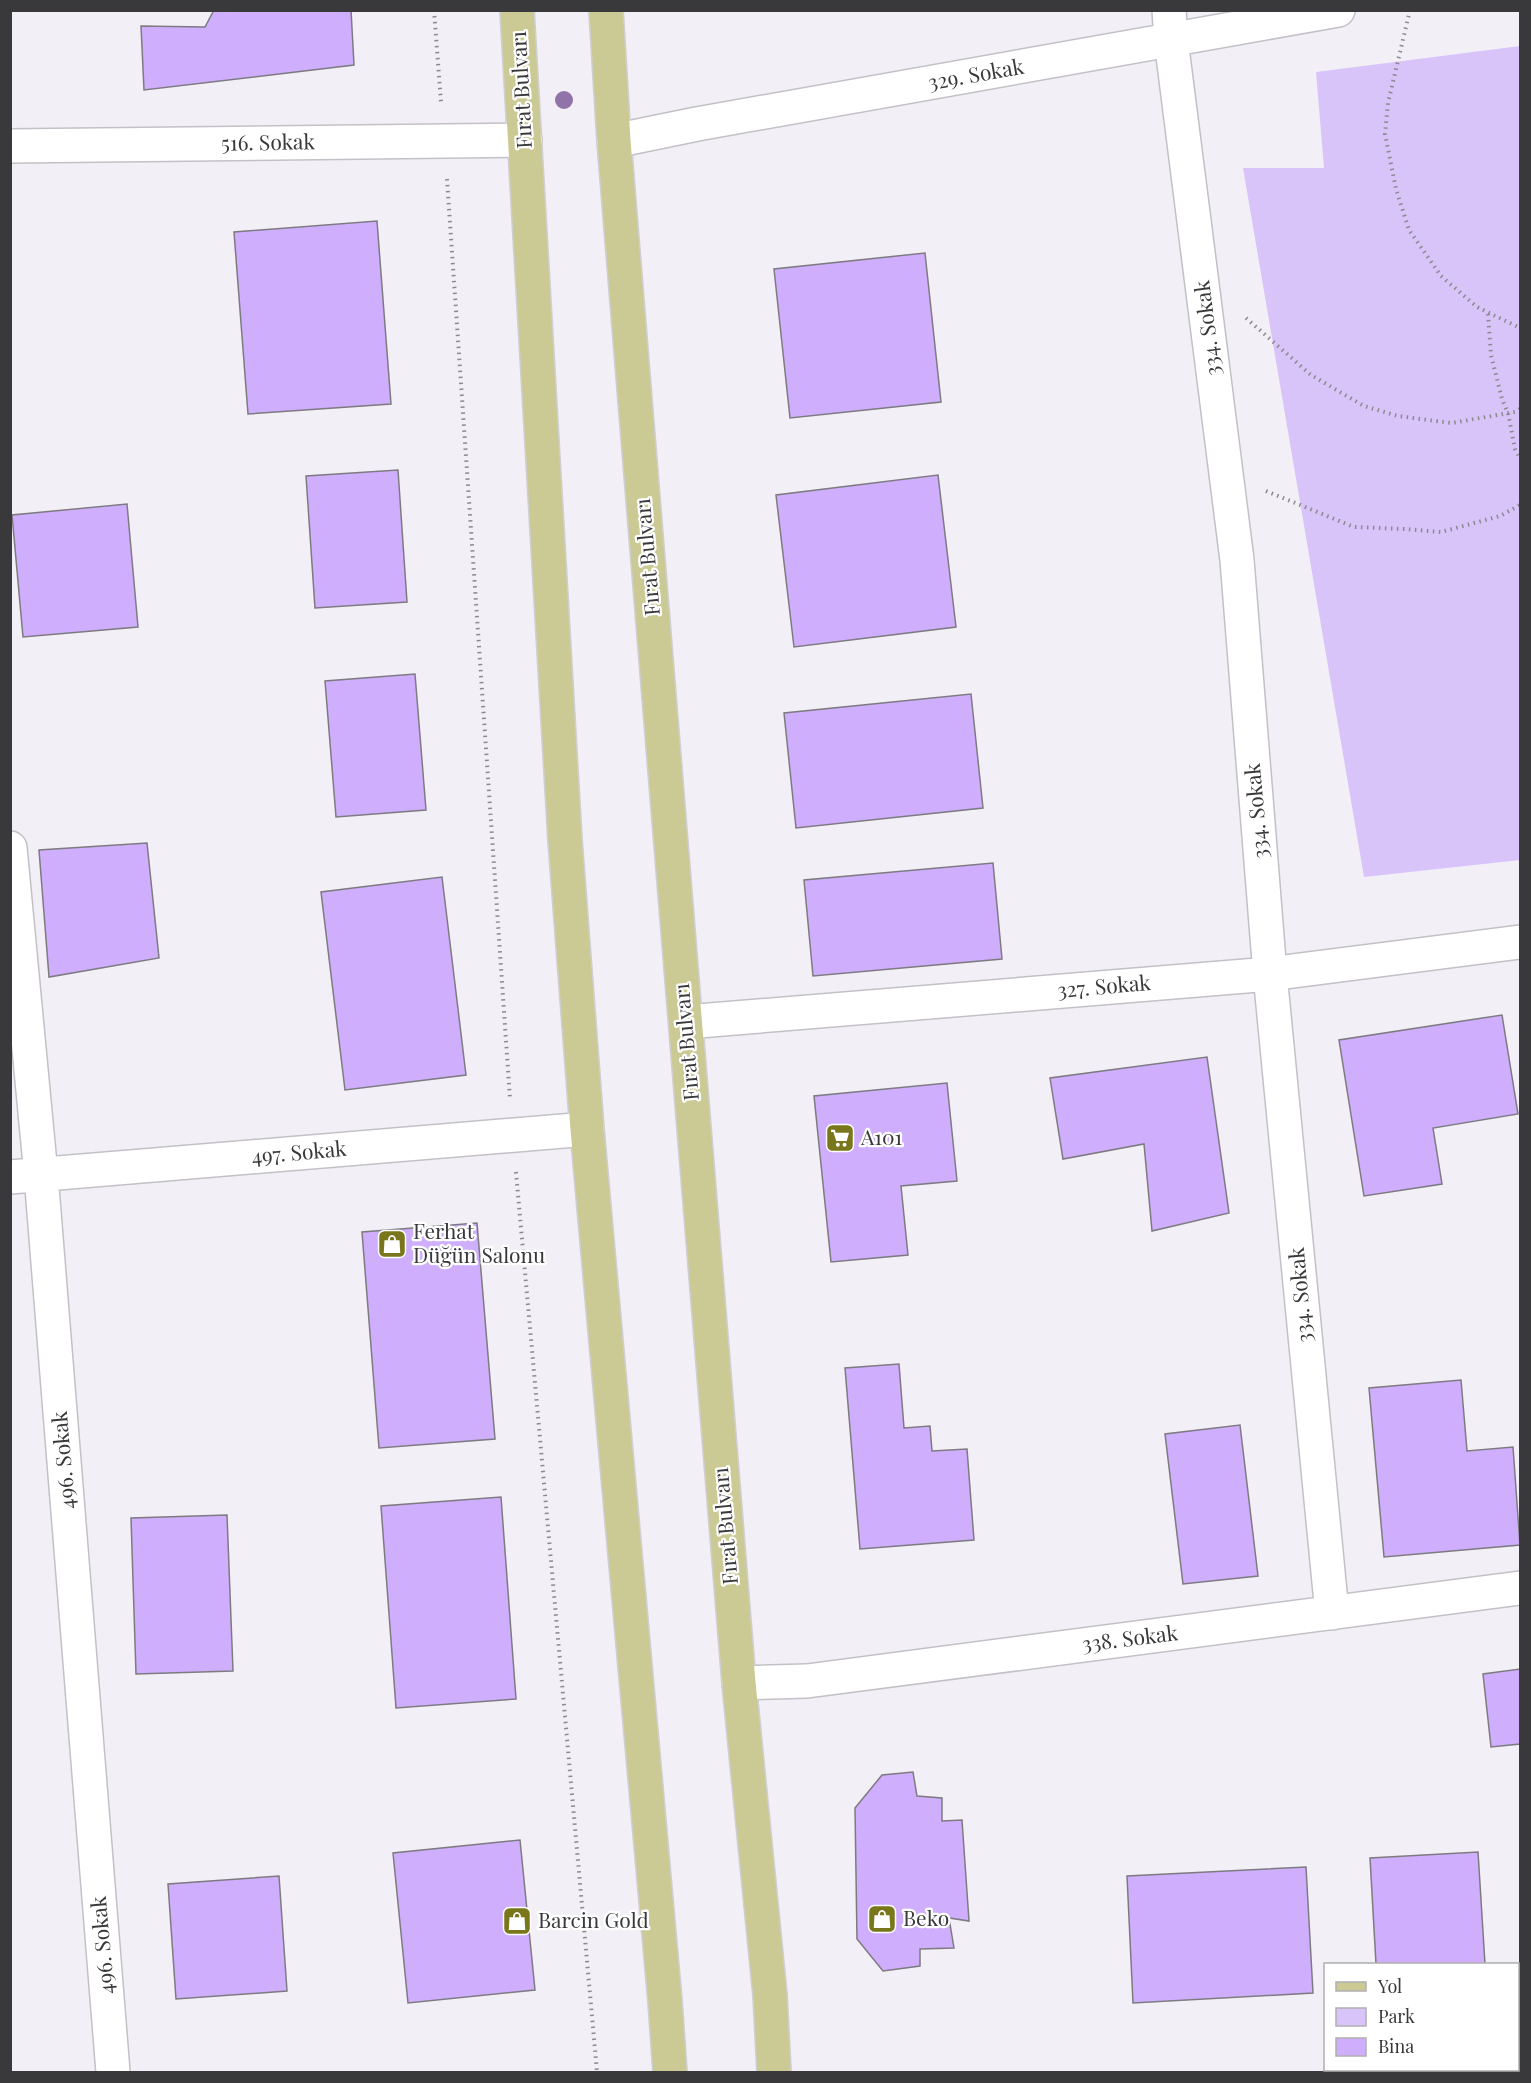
<svg xmlns="http://www.w3.org/2000/svg" width="1531" height="2083" viewBox="0 0 1531 2083" font-family="'Playfair Display',serif">
	<style>
		.green { fill: #d9c4fa }
		.building { fill: #cfaefd; stroke: #7d7b81; stroke-width: 1.5 }
		.lines { fill: none; stroke-linecap: round; stroke-linejoin: round }
		.street-casing { stroke: #c3c1c7; stroke-width: 36 }
		.secondary-casing { stroke: #c3c1c7; stroke-width: 36 }
		.primary-casing { stroke: #cfcfd0; stroke-width: 36 }
		.path { stroke: #8c8a8f; stroke-width: 4; stroke-dasharray: 1.5 4.5; stroke-linecap: butt }
		.street { stroke: #fff; stroke-width: 33 }
		.secondary { stroke: #fff; stroke-width: 33 }
		.primary { stroke: #ccca94; stroke-width: 33 }
		.tree { fill: #9073a9 }
		.labels { text-anchor: middle; stroke-width: 4.5; stroke-linejoin: round; paint-order: stroke }
		.street-label { font-size: 21px; fill: #39383b; stroke: #fff }
		.poi-label { font-size: 21px; fill: #39383b; stroke: #fff; text-anchor: start }
	</style>
	<rect width="100%" height="100%" fill="#f2eff6"/>
	<!-- green -->
	<path class="green" d="M1520,46V860L1364,877L1243,168H1324L1316,72Z"/>
	<!-- building -->
	<path class="building" d="M214,10H351L354,65L144,90L141,26L205,27Z
		M377,221L391,404L248,414L234,232Z
		M925,253L941,402L790,418L774,269Z
		M398,470L407,602L315,608L306,476Z
		M938,475L956,627L794,647L776,495Z
		M127,504L138,627L23,637L12,515Z
		M415,674L426,810L336,817L325,681Z
		M971,694L983,808L796,828L784,713Z
		M147,843L159,958L49,977L39,850Z
		M993,863L1002,959L813,976L804,880Z
		M442,877L466,1075L345,1090L321,892Z
		M1502,1015L1518,1114L1433,1128L1442,1184L1364,1196L1339,1040Z
		M1207,1057L1229,1213L1152,1231L1144,1144L1063,1159L1050,1078Z
		M947,1083L957,1181L901,1186L908,1255L831,1262L814,1096Z
		M477,1223L495,1439L379,1448L362,1232Z
		M899,1364L904,1428L930,1426L932,1451L967,1449L974,1540L860,1549L845,1368Z
		M1461,1380L1467,1451L1513,1447L1520,1545L1384,1557L1369,1388Z
		M1240,1425L1258,1576L1183,1584L1165,1434Z
		M501,1497L516,1699L396,1708L381,1506Z
		M227,1515L233,1671L136,1674L131,1518Z
		M1520,1669V1744L1491,1747L1483,1674Z
		M913,1772L917,1796L942,1798V1821L962,1820L969,1921L949,1918L954,1948L920,1949V1966L883,1971L857,1939L855,1808L882,1775Z
		M520,1840L535,1990L408,2003L393,1853Z
		M1478,1852L1485,1964H1376L1370,1858Z
		M1306,1867L1313,1993L1133,2003L1127,1876Z
		M279,1876L287,1991L176,1999L168,1884Z"/>
	<g class="lines">
		<!-- street casing -->
		<g class="street-casing">
			<path id="street" d="M1169,10L1171,40L1237,560L1270,974L1332,1613
				M614,141L697,124L1338,10
				M10,146L525,140
				M10,848L41,1175L113,2072
				M686,1022L1270,974L1520,942
				M10,1177L587,1129
				M739,1683L807,1681L1520,1588"/>
		</g>
		<!-- secondary casing -->
		<g class="secondary-casing">
			<path id="secondary" d="M1518,2063H1520
				M1341,2072L1397,2070"/>
		</g>
		<!-- primary casing -->
		<g class="primary-casing">
			<path id="primary" d="M517,10L565,840L587,1129L665,2001L670,2072
				M606,10L614,141L739,1683L770,1995L774,2072"/>
		</g>
		<!-- path -->
		<path class="path" d="M434,10L441,102
			M1410,10L1388,103L1385,134L1396,189L1409,230L1441,276L1477,307L1520,328
			M447,179L510,1099
			M1488,314L1491,355L1502,399L1508,413L1515,449L1520,458
			M1246,318L1311,375L1364,406L1398,416L1451,423L1515,412L1520,409
			M1266,491L1354,527L1406,529L1441,532L1500,516L1520,505
			M516,1172L597,2072"/>
		<!-- street -->
		<use href="#street" class="street"/>
		<!-- secondary -->
		<use href="#secondary" class="secondary"/>
		<!-- primary -->
		<use href="#primary" class="primary"/>
	</g>
	<!-- trees -->
	<circle class="tree" cx="564" cy="100" r="9"/>
	<!-- icons -->
	<defs>
		<g id="supermarket-square" transform="scale(1.5)"><rect x="-9" y="-9" width="18" height="18" rx="4" fill="#7a761b" stroke="#fff"/><path d="M-6-5.5h2.5l.6 2H6L4.5 2H-2.5L-4.4-4H-6ZM-1.5 3.2a1.3 1.3 0 1 0 .1 0ZM3 3.2a1.3 1.3 0 1 0 .1 0Z" fill="#fff"/></g>
		<g id="shop-square" transform="scale(1.5)"><rect x="-9" y="-9" width="18" height="18" rx="4" fill="#7a761b" stroke="#fff"/><path d="M-5-2.5h2.3a2.7 3.5 0 0 1 5.4 0H5L5.5 6h-11ZM-1.5-2.5h3a1.5 2.3 0 0 0-3 0Z" fill="#fff"/></g>
	</defs>
	<g fill-rule="evenodd">
		<use href="#supermarket-square" x="840" y="1138"/>
		<use href="#shop-square" x="392" y="1244"/>
		<use href="#shop-square" x="882" y="1919"/>
		<use href="#shop-square" x="517" y="1921"/>
	</g>
	<g class="labels">
		<!-- street labels -->
		<g class="street-label">
			<text transform="translate(976 75) rotate(-10)" y="7">329. Sokak</text>
			<text transform="translate(522 90) rotate(-93)" y="7">Fırat Bulvarı</text>
			<text transform="translate(268 143) rotate(-1)" y="7">516. Sokak</text>
			<text transform="translate(1208 328) rotate(-97)" y="7">334. Sokak</text>
			<text transform="translate(648 557) rotate(-95)" y="7">Fırat Bulvarı</text>
			<text transform="translate(1257 811) rotate(-95)" y="7">334. Sokak</text>
			<text transform="translate(1104 987) rotate(-5)" y="7">327. Sokak</text>
			<text transform="translate(687 1042) rotate(-95)" y="7">Fırat Bulvarı</text>
			<text transform="translate(299 1153) rotate(-5)" y="7">497. Sokak</text>
			<text transform="translate(1301 1295) rotate(-95)" y="7">334. Sokak</text>
			<text transform="translate(64 1460) rotate(-95)" y="7">496. Sokak</text>
			<text transform="translate(726 1526) rotate(-95)" y="7">Fırat Bulvarı</text>
			<text transform="translate(1130 1639) rotate(-7)" y="7">338. Sokak</text>
			<text transform="translate(103 1945) rotate(-95)" y="7">496. Sokak</text>
		</g>
		<!-- poi labels -->
		<g class="poi-label">
			<text x="861" y="1145">A101</text>
			<text x="413" y="1239">Ferhat<tspan x="413" dy="24">Düğün Salonu</tspan></text>
			<text x="903" y="1926">Beko</text>
			<text x="538" y="1928">Barcin Gold</text>
		</g>
	</g>
	<!-- border -->
	<rect width="1531" height="2083" fill="none" stroke="#39383b" stroke-width="24"/>
	<!-- legend -->
	<rect x="1324" y="1963" width="195" height="108" fill="#ffffff" stroke="#b0afb1" stroke-width="1.5"/>
	<rect x="1336" y="1982" width="30" height="9" fill="#ccca94" stroke="#b0afb1" stroke-width="1.5"/>
	<text x="1378" y="1993" font-size="18" fill="#39383b">Yol</text>
	<rect x="1336" y="2008" width="30" height="18" fill="#d9c4fa" stroke="#b0afb1" stroke-width="1.5"/>
	<text x="1378" y="2023" font-size="18" fill="#39383b">Park</text>
	<rect x="1336" y="2038" width="30" height="18" fill="#cfaefd" stroke="#b0afb1" stroke-width="1.5"/>
	<text x="1378" y="2053" font-size="18" fill="#39383b">Bina</text>
</svg>
